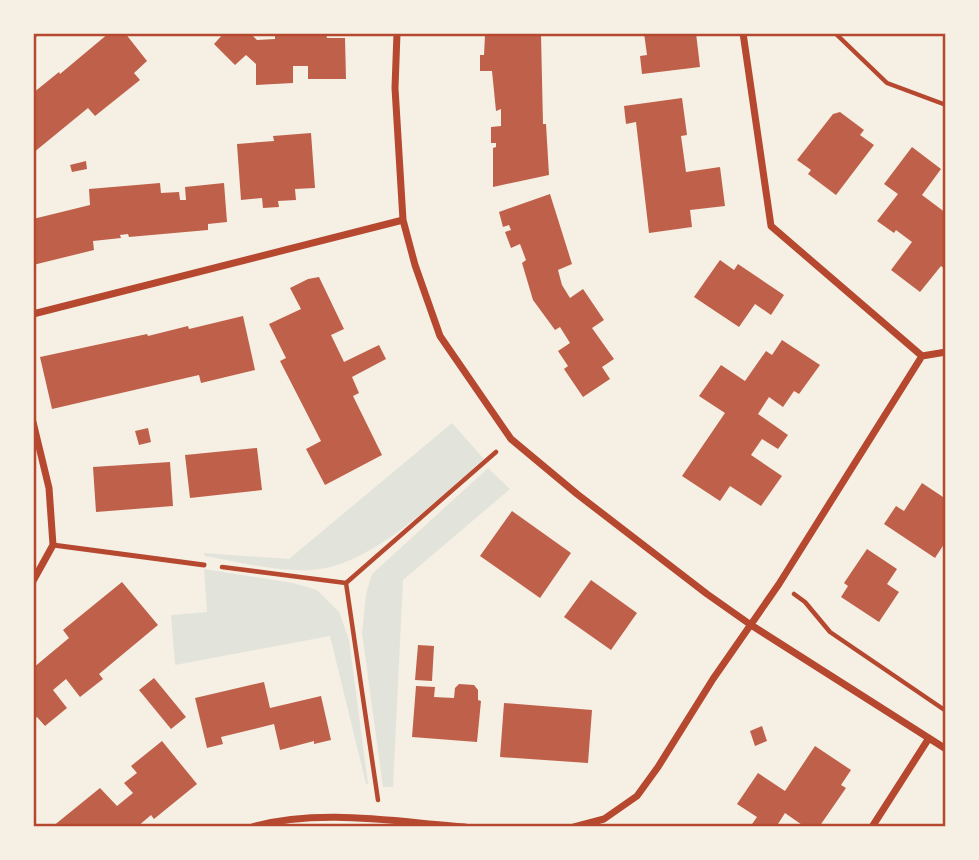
<svg xmlns="http://www.w3.org/2000/svg" width="979" height="860" viewBox="0 0 979 860" font-family="'Noto Sans',sans-serif">
	<style>
		.green { fill: #e2e4dc }
		.building { fill: #bf614a }
		.lines { fill: none; stroke-linecap: round; stroke-linejoin: round }
		.path { stroke: #b5482f; stroke-width: 4.5 }
		.service { stroke: #b5482f; stroke-width: 5 }
		.minor { stroke: #b5482f; stroke-width: 7 }
		.neatline { fill: none; stroke: #b5482f; stroke-width: 2.5 }
	</style>
	<rect width="100%" height="100%" fill="#f6efe4"/>
	<!-- green -->
	<path class="green" d="M452,423L484,459C439,497 372,567 311,570C277,572 239,562 205,556L204,553L289,559Z
		M488,468L510,489L403,580L393,787H383L362,633L366,594L372,574Z
		M204,569L293,583L317,590L339,612L349,640L368,784H366L330,636L175,665L171,615L207,612Z"/>
	<!-- building -->
	<path class="building" d="M109,33H125L147,61L134,73L140,80L95,116L88,108L33,153V93L59,72L60,74Z
		M224,33H250L257,40L275,39V33H326L327,38H345L346,79H308V66H293V83L256,85V64L246,55L235,65L214,44Z
		M493,33L541,35L543,124H546L549,175L493,187V148L496,147V143H491V127L501,126V109L496,111L492,71H480V55H484L485,35Z
		M644,33H696L700,67L642,74L640,56L647,55Z
		M682,98L687,135L681,136L686,172L720,167L725,206L690,210L692,227L649,233L636,122L626,124L624,106Z
		M840,112L864,130L860,135L874,145L836,195L808,174L811,170L797,160L833,114Z
		M311,133L315,188L295,189L296,200L278,201L279,207L263,208L262,198L241,200L237,144L274,141L273,136Z
		M912,147L941,169L922,195L946,213V270L941,266L920,292L891,270L912,242L896,230L894,233L877,221L898,194L884,184Z
		M86,161L87,169L72,172L70,165Z
		M160,183L161,193L179,192L180,200H186L185,187L224,183L227,222L208,224V230L129,237L128,234L120,235L121,238L93,241L94,250L33,265V219L90,205L89,189Z
		M550,194L572,264L558,270L562,285L570,298L583,289L604,320L592,328L614,359L602,367L610,379L583,397L564,369L568,366L558,351L570,343L560,327L555,330L533,300L522,263L526,260L520,244L511,248L505,232L511,230L509,225L503,227L499,212Z
		M720,260L734,270L738,264L784,295L771,315L755,304L739,327L694,297Z
		M319,277L344,329L331,335L344,362L379,345L386,359L352,377L359,393L353,396L382,455L325,485L306,449L321,441L280,361L286,358L269,324L301,309L290,288L308,279Z
		M243,316L255,370L201,383L199,375L52,409L40,357L147,334L148,336L188,326L189,329Z
		M782,340L820,365L799,394L794,391L783,407L769,397L758,414L788,435L778,449L762,439L751,455L782,476L761,506L730,486L720,501L682,476L725,413L699,396L721,365L745,381L766,351L772,355Z
		M148,428L151,442L139,445L135,431Z
		M257,448L262,490L190,498L185,455Z
		M170,462L173,506L96,512L93,467Z
		M922,483L946,499V541L935,558L884,524L896,506L904,511Z
		M512,511L571,553L540,598L480,556Z
		M867,549L897,569L887,584L899,592L879,622L841,597L848,586L844,583Z
		M591,580L637,613L611,650L564,617Z
		M122,582L158,625L99,674L103,679L80,697L66,679L53,690L67,708L45,726L37,717L33,720V668L69,638L63,630Z
		M418,645L434,646L432,681L415,680Z
		M154,678L186,717L171,729L139,690Z
		M264,682L270,708L321,696L331,740L314,744V741L280,750L274,724L221,737L223,744L207,748L195,698Z
		M459,684L474,685L478,690V700L481,701L477,742L412,737L416,686L435,687L434,697L454,698L455,688Z
		M504,703L592,710L588,763L500,757Z
		M762,726L767,741L755,746L750,731Z
		M162,741L197,784L154,819L151,815L137,827H52L100,788L117,806L133,793L124,783L137,773L131,766Z
		M815,746L851,770L841,785L846,788L819,827H805L785,813L776,827H750L757,817L737,804L758,773L785,791Z"/>
	<g class="lines">
		<!-- path -->
		<path class="path" d="M835,33L887,83L946,105
			M222,567L346,583L378,800
			M346,583L496,452
			M794,594L805,602L830,632L946,711"/>
		<!-- service -->
		<path class="service" d="M53,545L204,565"/>
		<!-- minor -->
		<path class="minor" d="M397,33L395,88L403,220L415,265L440,336L511,439L577,494L707,594L751,625L946,749
			M33,35L35,33
			M33,314L403,220
			M922,356L946,352
			M33,422L49,488L53,545L33,581
			M252,827C320,808 396,822 465,827
			M574,827L604,819L637,796L658,767L713,679L779,584L922,356L771,226L743,33
			M872,827L929,738"/>
	</g>
	<!-- border -->
	<rect width="979" height="860" fill="none" stroke="#f6efe4" stroke-width="70"/>
	<rect x="35" y="35" width="909" height="790" class="neatline"/>
</svg>
